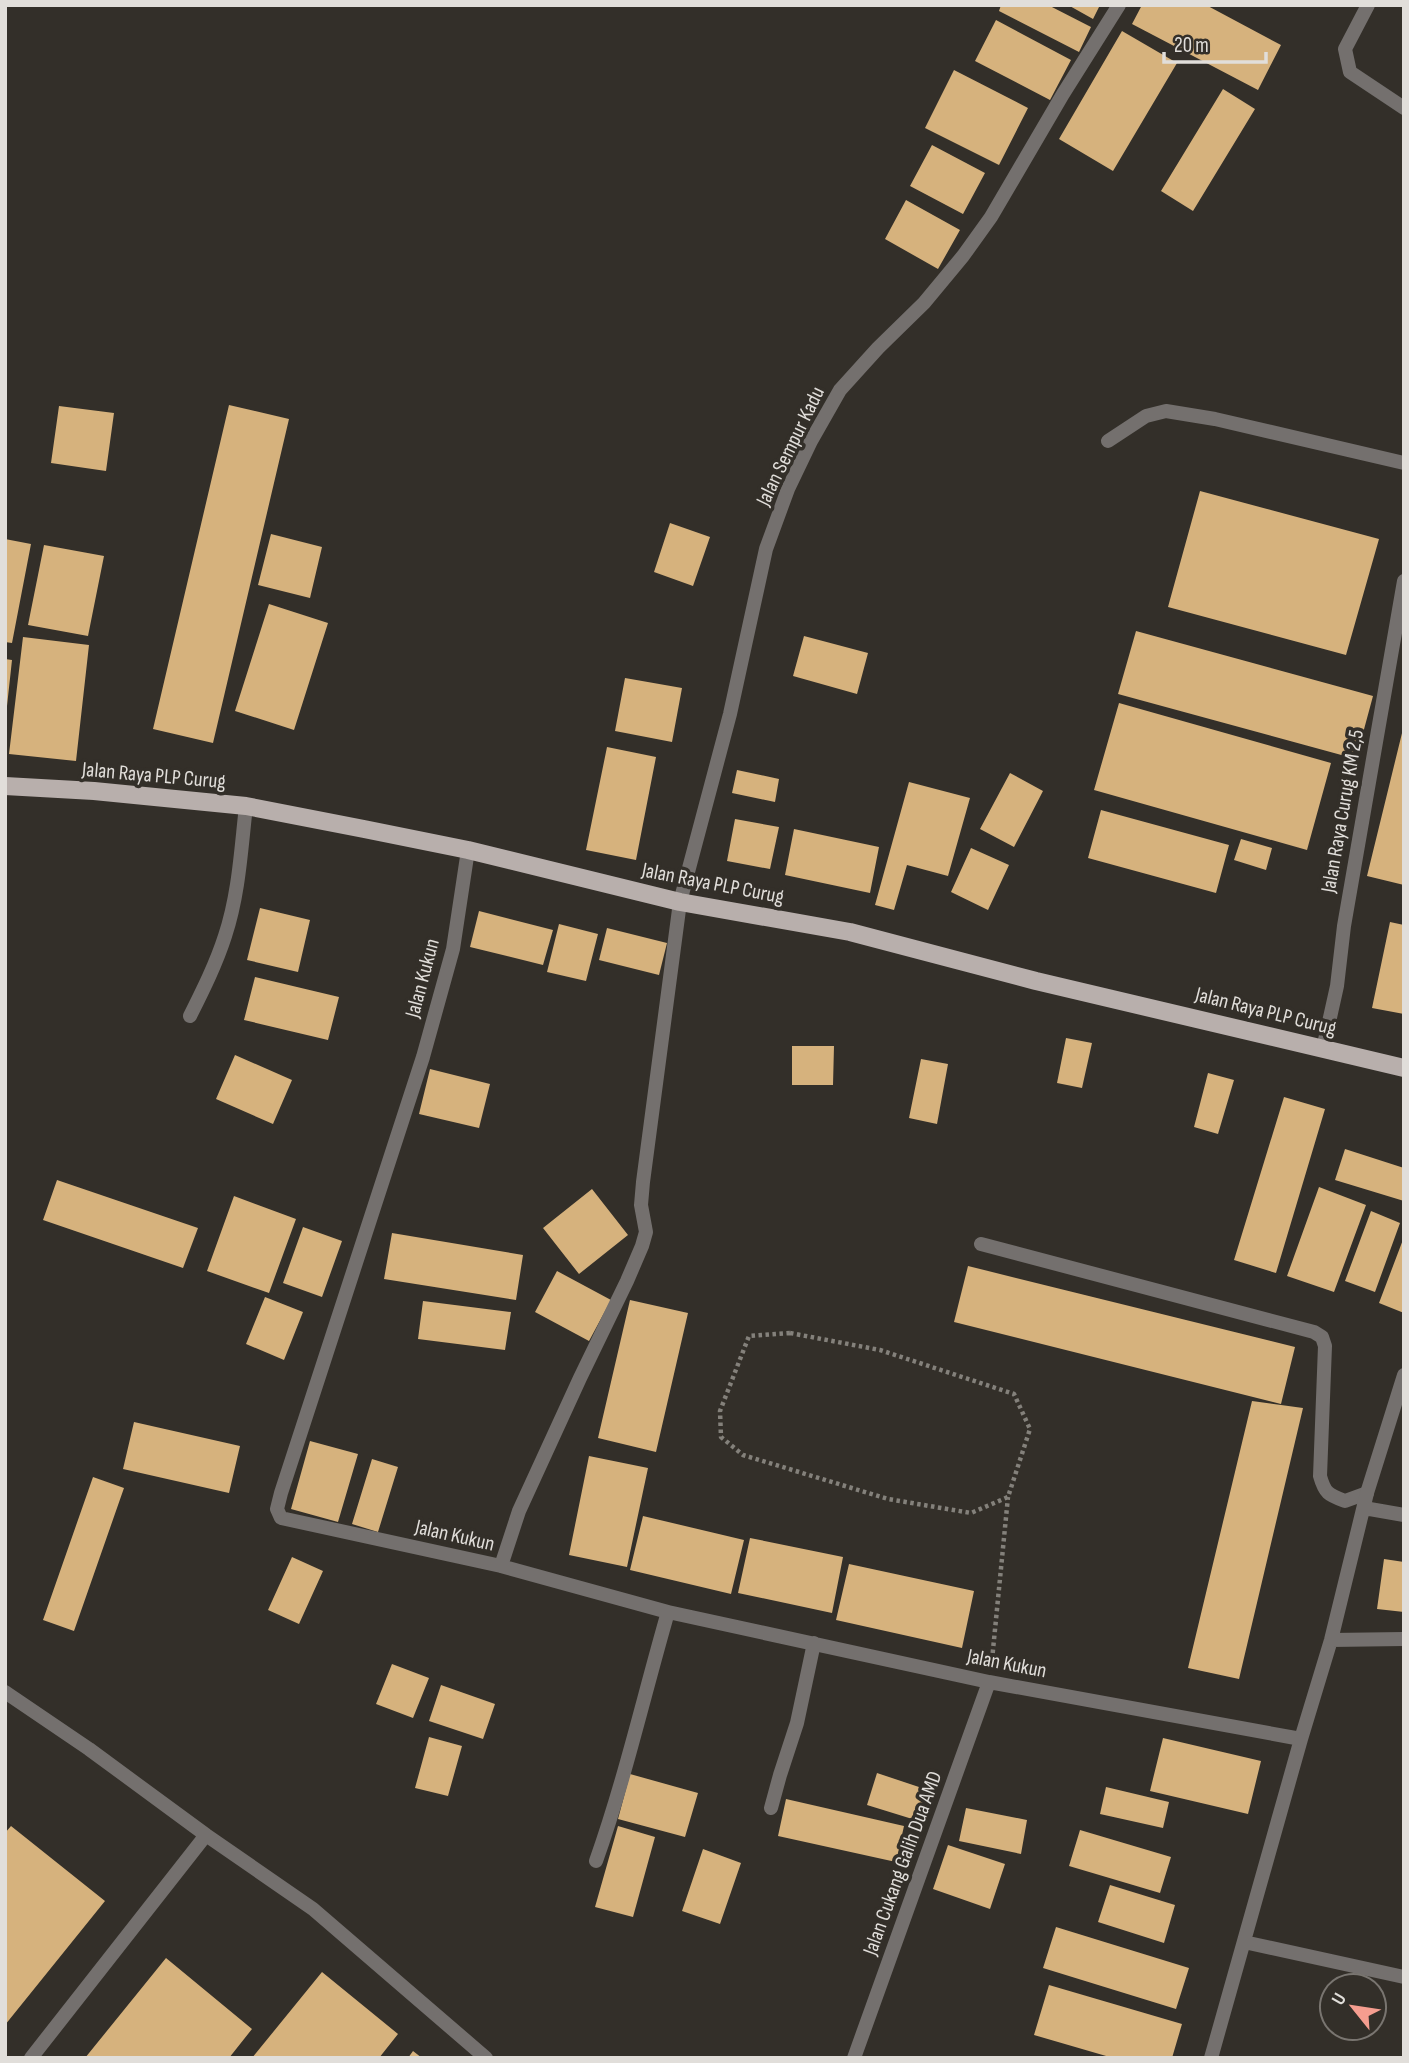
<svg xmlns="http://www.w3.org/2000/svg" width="1409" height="2063" viewBox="0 0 1409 2063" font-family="'Sofia Sans Condensed',sans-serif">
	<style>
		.building { fill: #d6b27d }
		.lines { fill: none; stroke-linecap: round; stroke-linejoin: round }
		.path { stroke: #84817b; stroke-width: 4.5; stroke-dasharray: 3.5 3.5; stroke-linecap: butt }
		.lane { stroke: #74706e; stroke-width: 14 }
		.street { stroke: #74706e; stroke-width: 14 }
		.primary { stroke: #b8afac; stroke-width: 18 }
		.labels { text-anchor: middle; stroke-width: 7; stroke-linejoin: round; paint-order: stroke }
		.street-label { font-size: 21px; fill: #e1deda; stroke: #332f29 }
	</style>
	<rect width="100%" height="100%" fill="#332f29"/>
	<!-- building -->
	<path class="building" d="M1001,5H1048L1091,27L1079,52L999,11Z
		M1068,5H1100L1093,19Z
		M1142,5H1206L1281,45L1258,90L1132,24Z
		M996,20L1071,60L1050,100L975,61Z
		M1122,31L1177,63L1113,171L1059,139Z
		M954,70L1028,108L999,165L925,128Z
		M1223,89L1255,109L1193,211L1161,191Z
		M932,145L985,173L963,214L910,186Z
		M906,200L960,230L938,269L885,239Z
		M229,405L289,419L213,743L153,729Z
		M59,406L114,413L106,471L51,463Z
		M1200,491L1379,539L1346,655L1168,607Z
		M670,523L710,537L693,586L654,572Z
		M271,534L322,547L310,598L258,585Z
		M5,539L31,544L12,643L5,642Z
		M44,545L104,556L88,636L28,625Z
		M269,604L328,623L294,730L235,711Z
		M1136,631L1373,696L1356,759L1118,694Z
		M804,636L868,653L857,694L793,676Z
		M23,637L89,645L76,761L9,754Z
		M5,659L12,660L7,706H5Z
		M625,678L682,688L672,742L615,731Z
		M1119,703L1331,763L1307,850L1094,790Z
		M1403,729H1404V885L1367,876Z
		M607,747L656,757L636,860L586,850Z
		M737,770L779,779L775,802L732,793Z
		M1010,773L1043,791L1014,847L980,829Z
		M909,782L970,798L948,876L907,865L894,910L875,905Z
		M1101,810L1229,845L1216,893L1088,858Z
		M735,819L779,827L770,869L727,861Z
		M794,829L879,847L870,893L785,875Z
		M1241,839L1272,848L1266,870L1234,860Z
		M971,848L1009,865L988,910L951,892Z
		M260,908L310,920L298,972L247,960Z
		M479,911L553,930L543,965L470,947Z
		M1390,922L1404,925V1014L1372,1008Z
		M559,924L598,934L586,981L547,972Z
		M607,928L667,943L659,975L599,960Z
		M255,977L339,997L328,1040L244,1020Z
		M1066,1038L1092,1043L1082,1088L1057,1083Z
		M792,1046H834L833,1085H792Z
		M235,1055L292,1080L273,1124L216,1099Z
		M921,1059L948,1064L937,1124L909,1118Z
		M430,1069L490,1084L479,1128L419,1114Z
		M1208,1073L1234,1080L1218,1134L1194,1127Z
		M1284,1097L1325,1109L1276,1273L1234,1260Z
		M1345,1149L1404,1168V1201L1335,1180Z
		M57,1180L198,1228L183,1268L43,1220Z
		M1319,1187L1366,1205L1334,1292L1287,1276Z
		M592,1189L628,1235L579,1274L543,1228Z
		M234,1196L296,1219L269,1293L207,1271Z
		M1371,1211L1400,1223L1375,1292L1345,1281Z
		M303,1227L342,1241L322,1297L283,1283Z
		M392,1233L523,1255L516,1300L384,1279Z
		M1404,1237V1313L1379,1303Z
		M968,1266L1295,1347L1281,1404L954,1322Z
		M557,1271L611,1300L589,1341L535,1312Z
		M265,1297L303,1312L284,1360L246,1344Z
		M630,1300L688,1313L656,1452L598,1438Z
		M423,1301L511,1312L505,1350L418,1339Z
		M1252,1401L1303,1408L1239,1679L1188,1668Z
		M134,1422L240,1446L229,1493L123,1469Z
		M310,1441L358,1454L338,1522L291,1509Z
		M589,1456L648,1468L627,1567L569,1555Z
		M372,1459L398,1467L378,1532L352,1524Z
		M93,1477L124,1488L74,1631L43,1620Z
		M643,1516L744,1540L731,1594L630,1570Z
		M750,1538L843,1557L832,1613L738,1593Z
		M292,1557L323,1571L299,1624L268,1610Z
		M1384,1559L1404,1562V1612L1377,1609Z
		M849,1564L974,1591L962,1648L836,1620Z
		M392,1664L429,1678L413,1718L376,1704Z
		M441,1685L495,1704L483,1739L429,1721Z
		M429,1737L462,1746L448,1796L415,1788Z
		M1163,1738L1261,1761L1248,1814L1150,1791Z
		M877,1773L931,1791L922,1822L867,1805Z
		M630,1774L698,1793L685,1837L618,1819Z
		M1106,1787L1169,1802L1163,1828L1100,1814Z
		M786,1799L904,1826L896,1862L778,1836Z
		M966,1808L1027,1820L1021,1854L959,1841Z
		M11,1826L105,1901L5,2025V1833Z
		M618,1826L655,1837L633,1917L595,1907Z
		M1080,1830L1171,1857L1160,1893L1069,1866Z
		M948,1845L1005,1864L990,1909L933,1889Z
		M703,1849L741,1863L720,1924L682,1911Z
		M1110,1885L1175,1905L1164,1943L1098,1922Z
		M1056,1927L1189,1968L1176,2009L1043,1968Z
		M166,1958L252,2029L229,2058H85Z
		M322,1972L398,2034L379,2058H252Z
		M1049,1985L1182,2024L1172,2058H1113L1034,2035Z
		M413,2051L422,2058H408Z"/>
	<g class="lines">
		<!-- path -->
		<path class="path" d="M790,1333L880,1350L1014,1394L1030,1429L1008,1497L971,1513L888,1499L743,1455L721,1437L720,1411L749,1336Z
			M992,1660L1008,1497"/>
		<!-- lane -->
		<path class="lane" d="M1368,5L1345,49L1350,72L1404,108
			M1108,441L1146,416L1166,411L1215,419L1404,463
			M1323,1049L1337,986L1344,926L1404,581
			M981,1244L1314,1332L1322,1337L1325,1346L1320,1476C1325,1494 1329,1495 1345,1501L1367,1493
			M5,1692L89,1749L206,1835L313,1909L486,2058
			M31,2058L206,1835"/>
		<!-- street -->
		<path class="street" d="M468,850L453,949L423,1057L281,1493L277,1509L281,1518L501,1566L668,1612L989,1682L1301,1739
			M190,1016C203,990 216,964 225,936C239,894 241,849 246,806
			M1364,1508L1404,1515
			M501,1566L519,1511L580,1378L627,1281L642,1246L646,1232L641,1205L643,1182L680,902L730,714L766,549L788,489L811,441L840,390L878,348L924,303L963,256L991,217L1063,94L1119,5
			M1331,1640L1404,1639
			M771,1808L780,1775L797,1723L814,1643
			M596,1861C625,1779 644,1695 668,1612
			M1244,1942L1404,1977
			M854,2058L989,1682
			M1211,2058L1301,1739L1331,1640L1367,1493L1404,1375"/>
		<!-- primary -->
		<path class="primary" d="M5,786L94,791L246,806L364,829L468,850L680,902L850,932L1036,981L1404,1068"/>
	</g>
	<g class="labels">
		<!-- street labels -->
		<g class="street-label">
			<text transform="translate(790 446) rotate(-64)" y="7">Jalan Sempur Kadu</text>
			<text transform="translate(154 775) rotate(5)" y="7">Jalan Raya PLP Curug</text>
			<text transform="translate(1342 811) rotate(-80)" y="7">Jalan Raya Curug KM 2,5</text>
			<text transform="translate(713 883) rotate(11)" y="7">Jalan Raya PLP Curug</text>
			<text transform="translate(422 978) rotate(-75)" y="7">Jalan Kukun</text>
			<text transform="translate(1266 1011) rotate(14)" y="7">Jalan Raya PLP Curug</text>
			<text transform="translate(455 1535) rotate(13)" y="7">Jalan Kukun</text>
			<text transform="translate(1007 1663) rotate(11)" y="7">Jalan Kukun</text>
			<text transform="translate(902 1863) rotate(-70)" y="7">Jalan Cukang Galih Dua AMD</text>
		</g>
	</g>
	<!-- border -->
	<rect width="1409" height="2063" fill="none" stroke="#e1deda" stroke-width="14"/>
	<!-- north arrow -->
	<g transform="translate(1353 2007) rotate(300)"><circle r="33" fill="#332f29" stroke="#797570" stroke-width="2"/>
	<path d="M0-5L12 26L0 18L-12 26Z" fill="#f59d8f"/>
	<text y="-10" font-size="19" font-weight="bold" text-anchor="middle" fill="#e1deda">U</text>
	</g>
	<!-- scale -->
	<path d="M1164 52v10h102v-10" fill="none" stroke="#e1deda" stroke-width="3.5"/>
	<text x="1174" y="52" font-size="21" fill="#e1deda" stroke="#332f29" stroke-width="5" paint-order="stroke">20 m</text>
</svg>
